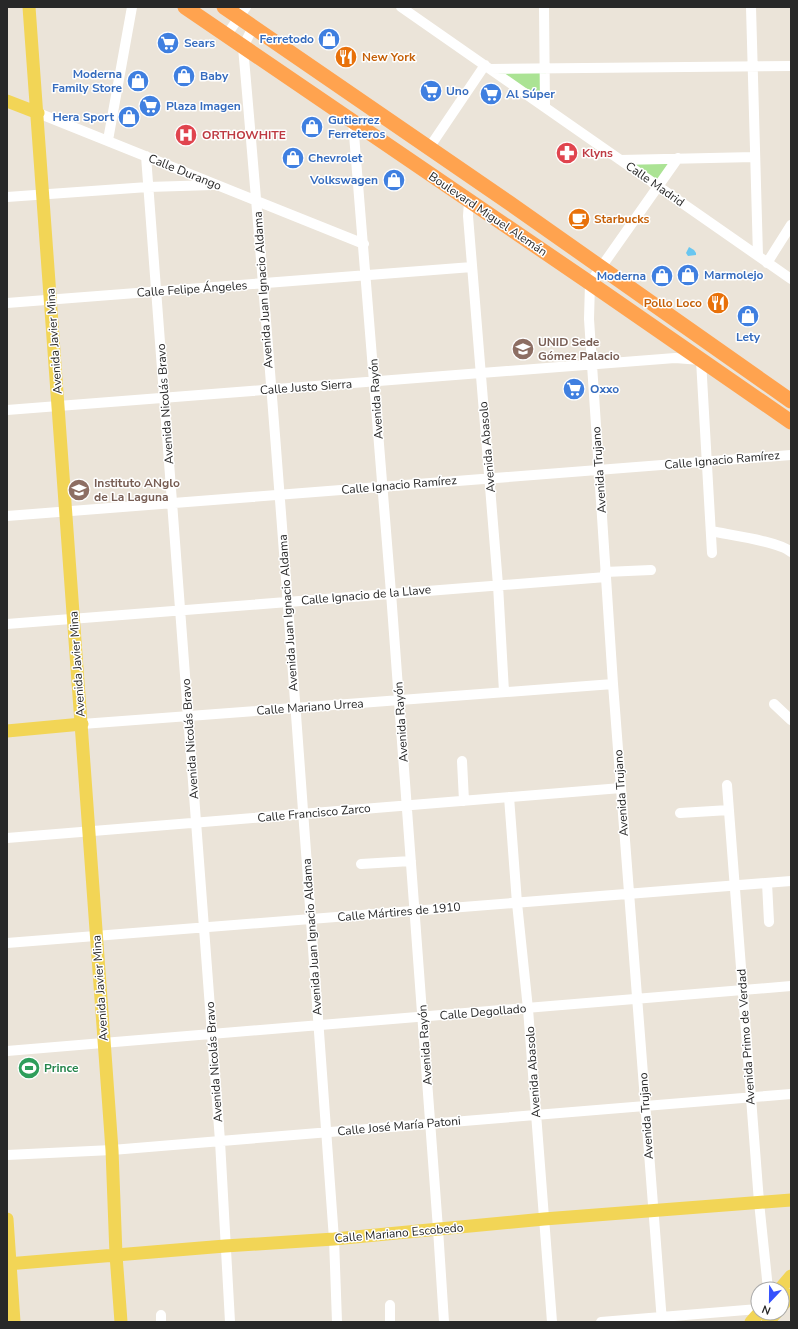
<svg xmlns="http://www.w3.org/2000/svg" width="798" height="1329" viewBox="0 0 798 1329" font-family="'Nunito Sans',sans-serif">
	<style>
		.green { fill: #abe394 }
		.water { fill: #69c6f0 }
		.lines { fill: none; stroke-linecap: round; stroke-linejoin: round }
		.minor { stroke: #fff; stroke-width: 10 }
		.major { stroke: #f2d556; stroke-width: 13 }
		.highway { stroke: #ffa34f; stroke-width: 15 }
		.labels { text-anchor: middle; stroke-width: 3; stroke-linejoin: round; paint-order: stroke }
		.shop-label { font-size: 12px; font-weight: bold; fill: #366cbe; stroke: #fff; text-anchor: start }
		.food-label { font-size: 12px; font-weight: bold; fill: #c56008; stroke: #fff; text-anchor: start }
		.health-label { font-size: 12px; font-weight: bold; fill: #be3a42; stroke: #fff; text-anchor: start }
		.street-label { font-size: 12px; fill: #282828; stroke: #fff }
		.education-label { font-size: 12px; font-weight: bold; fill: #785e54; stroke: #fff; text-anchor: start }
		.leisure-label { font-size: 12px; font-weight: bold; fill: #27864d; stroke: #fff; text-anchor: start }
	</style>
	<rect width="100%" height="100%" fill="#ebe4d9"/>
	<!-- green -->
	<path class="green" d="M546,69L545,106L494,70Z
		M617,156L676,157L656,184Z"/>
	<!-- water -->
	<path class="water" d="M689,247L694,250L696,253V255L688,256L686,253Z"/>
	<g class="lines">
		<!-- minor -->
		<path class="minor" d="M401,7L791,279
			M544,7L545,107
			M751,7L758,256
			M253,27L243,47C278,444 305,842 334,1239L337,1322
			M226,36L246,7
			M490,69L791,66
			M38,113L364,244
			M353,122L391,593L438,1229L444,1322
			M108,140L132,7
			M429,148L485,65
			M146,156L220,1141L230,1322
			M620,160L755,157
			M7,197L148,187L213,185
			M469,201L468,216L498,585L504,692
			M767,263L791,225
			M7,303L472,267
			M7,410L675,358L701,360L712,553
			M7,516L791,455
			M711,531C729,535 779,541 791,552
			M605,572L651,570
			M7,624L606,577
			M774,704L791,720
			M82,724L613,684
			M462,761L464,801
			M727,785L759,1202L768,1289
			M509,797L517,903L528,1009L552,1322
			M680,813L729,810
			M7,838L621,788
			M361,864L411,861
			M767,883L769,922
			M7,943L791,881
			M7,1051L791,986
			M7,1155L112,1150L791,1094
			M390,1305V1322
			M161,1315V1322
			M601,1322L758,1309
			M662,1322L613,684L589,319L590,283L678,158"/>
		<!-- major -->
		<path class="major" d="M29,7L112,1150L116,1255L121,1322
			M7,101L38,113
			M7,731L82,724
			M7,1219L14,1322
			M7,1264L225,1246L334,1239L544,1219L791,1200
			M780,1289L791,1276
			M782,1306L791,1295
			M751,1322L759,1313
			M768,1322L776,1313"/>
		<!-- highway -->
		<path class="highway" d="M185,7L590,283L791,422
			M224,7L508,202L791,401"/>
	</g>
	<!-- icons -->
	<defs>
		<g id="shop-disc" transform="scale(1.15)"><circle r="9.5" fill="#3f7fe0" stroke="#fff"/><path d="M-5-2.5h2.3a2.7 3.5 0 0 1 5.4 0H5L5.5 6h-11ZM-1.5-2.5h3a1.5 2.3 0 0 0-3 0Z" fill="#fff"/></g>
		<g id="supermarket-disc" transform="scale(1.15)"><circle r="9.5" fill="#3f7fe0" stroke="#fff"/><path d="M-6-5.5h2.5l.6 2H6L4.5 2H-2.5L-4.4-4H-6ZM-1.5 3.2a1.3 1.3 0 1 0 .1 0ZM3 3.2a1.3 1.3 0 1 0 .1 0Z" fill="#fff"/></g>
		<g id="restaurant-disc" transform="scale(1.15)"><circle r="9.5" fill="#e8710a" stroke="#fff"/><path d="M-5-6h1v4h1v-4h1v4h1v-4h1v5L-1.5 .5V6h-2V.5L-5-1ZM5-6V6H3V1.5H1.5Q1.5-4 5-6Z" fill="#fff"/></g>
		<g id="hospital-disc" transform="scale(1.15)"><circle r="9.5" fill="#e0444e" stroke="#fff"/><path d="M-5-5h3v3.5h4V-5h3V5h-3V1.5h-4V5h-3Z" fill="#fff"/></g>
		<g id="pharmacy-disc" transform="scale(1.15)"><circle r="9.5" fill="#e0444e" stroke="#fff"/><path d="M-2-6h4v4h4v4h-4v4h-4v-4h-4v-4h4Z" fill="#fff"/></g>
		<g id="cafe-disc" transform="scale(1.15)"><circle r="9.5" fill="#e8710a" stroke="#fff"/><path d="M-5.5-4.5H6V0H3Q3 3.5 0 3.5H-2.5Q-5.5 3.5-5.5 0ZM3-3.2v2h1.7v-2ZM-6 4.5H4V6H-6Z" fill="#fff"/></g>
		<g id="university-disc" transform="scale(1.15)"><circle r="9.5" fill="#8d6e63" stroke="#fff"/><path d="M0-5L7-2L0 1L-7-2ZM-4 1L0 2.5L4 1V4Q0 6-4 4Z" fill="#fff"/></g>
		<g id="school-disc" transform="scale(1.15)"><circle r="9.5" fill="#8d6e63" stroke="#fff"/><path d="M0-5L7-2L0 1L-7-2ZM-4 1L0 2.5L4 1V4Q0 6-4 4Z" fill="#fff"/></g>
		<g id="stadium-disc" transform="scale(1.15)"><circle r="9.5" fill="#2e9e5b" stroke="#fff"/><path d="M0-5a6.5 5 0 1 0 0 10a6.5 5 0 1 0 0-10ZM-3.5-1.8h7v3.6h-7Z" fill="#fff"/></g>
	</defs>
	<g fill-rule="evenodd">
		<use href="#shop-disc" x="329" y="39"/>
		<use href="#supermarket-disc" x="168" y="43"/>
		<use href="#restaurant-disc" x="346" y="57"/>
		<use href="#shop-disc" x="184" y="76"/>
		<use href="#shop-disc" x="138" y="81"/>
		<use href="#supermarket-disc" x="431" y="91"/>
		<use href="#supermarket-disc" x="491" y="94"/>
		<use href="#supermarket-disc" x="150" y="106"/>
		<use href="#shop-disc" x="129" y="117"/>
		<use href="#shop-disc" x="312" y="127"/>
		<use href="#hospital-disc" x="186" y="135"/>
		<use href="#pharmacy-disc" x="567" y="153"/>
		<use href="#shop-disc" x="293" y="158"/>
		<use href="#shop-disc" x="394" y="180"/>
		<use href="#cafe-disc" x="579" y="219"/>
		<use href="#shop-disc" x="688" y="275"/>
		<use href="#shop-disc" x="662" y="276"/>
		<use href="#restaurant-disc" x="718" y="303"/>
		<use href="#shop-disc" x="748" y="316"/>
		<use href="#university-disc" x="523" y="349"/>
		<use href="#supermarket-disc" x="574" y="389"/>
		<use href="#school-disc" x="79" y="490"/>
		<use href="#stadium-disc" x="29" y="1068"/>
	</g>
	<g class="labels">
		<!-- shop labels -->
		<g class="shop-label">
			<text x="314" y="43" text-anchor="end">Ferretodo</text>
			<text x="184" y="47">Sears</text>
			<text x="122" y="78" text-anchor="end">Moderna<tspan x="122" dy="14">Family Store</tspan></text>
			<text x="200" y="80">Baby</text>
			<text x="446" y="95">Uno</text>
			<text x="506" y="98">Al Súper</text>
			<text x="166" y="110">Plaza Imagen</text>
			<text x="114" y="121" text-anchor="end">Hera Sport</text>
			<text x="328" y="124">Gutierrez<tspan x="328" dy="14">Ferreteros</tspan></text>
			<text x="308" y="162">Chevrolet</text>
			<text x="378" y="184" text-anchor="end">Volkswagen</text>
			<text x="704" y="279">Marmolejo</text>
			<text x="646" y="280" text-anchor="end">Moderna</text>
			<text x="748" y="341" text-anchor="middle">Lety</text>
			<text x="590" y="393">Oxxo</text>
		</g>
		<!-- food labels -->
		<g class="food-label">
			<text x="362" y="61">New York</text>
			<text x="594" y="223">Starbucks</text>
			<text x="702" y="307" text-anchor="end">Pollo Loco</text>
		</g>
		<!-- health labels -->
		<g class="health-label">
			<text x="202" y="139">ORTHOWHITE</text>
			<text x="582" y="157">Klyns</text>
		</g>
		<!-- street labels -->
		<g class="street-label">
			<text transform="translate(185 172) rotate(22)" y="4">Calle Durango</text>
			<text transform="translate(655 184) rotate(35)" y="4">Calle Madrid</text>
			<text transform="translate(488 214) rotate(34)" y="4">Boulevard Miguel Alemán</text>
			<text transform="translate(192 289) rotate(-4)" y="4">Calle Felipe Ángeles</text>
			<text transform="translate(263 290) rotate(-94)" y="4">Avenida Juan Ignacio Aldama</text>
			<text transform="translate(54 341) rotate(-94)" y="4">Avenida Javier Mina</text>
			<text transform="translate(306 387) rotate(-4)" y="4">Calle Justo Sierra</text>
			<text transform="translate(376 399) rotate(-94)" y="4">Avenida Rayón</text>
			<text transform="translate(165 404) rotate(-94)" y="4">Avenida Nicolás Bravo</text>
			<text transform="translate(487 447) rotate(-95)" y="4">Avenida Abasolo</text>
			<text transform="translate(722 460) rotate(-5)" y="4">Calle Ignacio Ramírez</text>
			<text transform="translate(599 470) rotate(-94)" y="4">Avenida Trujano</text>
			<text transform="translate(399 485) rotate(-5)" y="4">Calle Ignacio Ramírez</text>
			<text transform="translate(366 595) rotate(-5)" y="4">Calle Ignacio de la Llave</text>
			<text transform="translate(288 613) rotate(-94)" y="4">Avenida Juan Ignacio Aldama</text>
			<text transform="translate(77 664) rotate(-94)" y="4">Avenida Javier Mina</text>
			<text transform="translate(310 707) rotate(-4)" y="4">Calle Mariano Urrea</text>
			<text transform="translate(401 722) rotate(-94)" y="4">Avenida Rayón</text>
			<text transform="translate(190 739) rotate(-94)" y="4">Avenida Nicolás Bravo</text>
			<text transform="translate(621 793) rotate(-94)" y="4">Avenida Trujano</text>
			<text transform="translate(314 813) rotate(-5)" y="4">Calle Francisco Zarco</text>
			<text transform="translate(399 912) rotate(-5)" y="4">Calle Mártires de 1910</text>
			<text transform="translate(312 937) rotate(-94)" y="4">Avenida Juan Ignacio Aldama</text>
			<text transform="translate(100 988) rotate(-94)" y="4">Avenida Javier Mina</text>
			<text transform="translate(483 1012) rotate(-5)" y="4">Calle Degollado</text>
			<text transform="translate(746 1037) rotate(-94)" y="4">Avenida Primo de Verdad</text>
			<text transform="translate(425 1045) rotate(-94)" y="4">Avenida Rayón</text>
			<text transform="translate(214 1062) rotate(-94)" y="4">Avenida Nicolás Bravo</text>
			<text transform="translate(533 1072) rotate(-94)" y="4">Avenida Abasolo</text>
			<text transform="translate(646 1116) rotate(-94)" y="4">Avenida Trujano</text>
			<text transform="translate(399 1126) rotate(-5)" y="4">Calle José María Patoni</text>
			<text transform="translate(399 1233) rotate(-5)" y="4">Calle Mariano Escobedo</text>
		</g>
		<!-- education labels -->
		<g class="education-label">
			<text x="538" y="346">UNID Sede<tspan x="538" dy="14">Gómez Palacio</tspan></text>
			<text x="94" y="487">Instituto ANglo<tspan x="94" dy="14">de La Laguna</tspan></text>
		</g>
		<!-- leisure labels -->
		<g class="leisure-label">
			<text x="44" y="1072">Prince</text>
		</g>
	</g>
	<!-- border -->
	<rect width="798" height="1329" fill="none" stroke="#282828" stroke-width="16"/>
	<!-- north arrow -->
	<g transform="translate(770 1301) rotate(202)"><circle r="19" fill="#ffffff" stroke="#a9a9a9"/>
	<path d="M0-3L7 15L0 10L-7 15Z" fill="#3551fc"/>
	<text y="-6" font-size="11" font-weight="bold" text-anchor="middle" fill="#282828">N</text>
	</g>
</svg>
